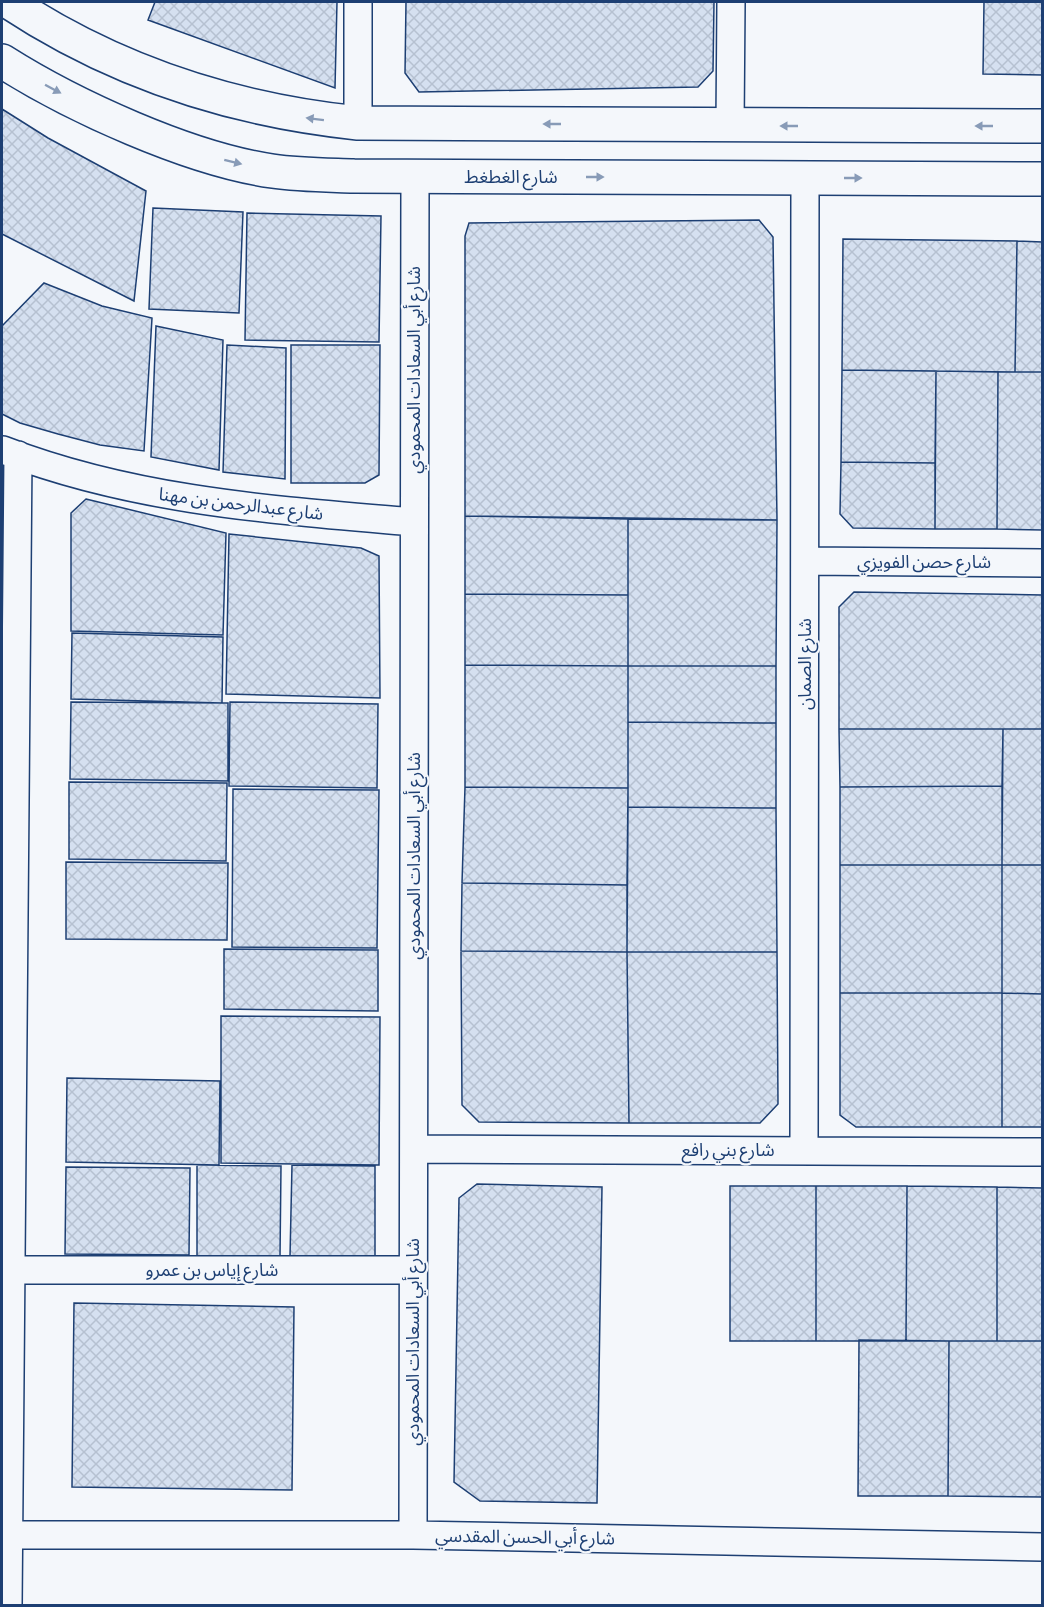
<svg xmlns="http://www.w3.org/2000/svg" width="1044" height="1607" viewBox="0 0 1044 1607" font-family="'Sofia Sans Condensed','Noto Sans Arabic',sans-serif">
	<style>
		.building { fill: url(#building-cross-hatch); stroke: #1d3f73; stroke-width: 1.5 }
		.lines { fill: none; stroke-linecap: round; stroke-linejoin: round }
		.street-casing { stroke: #1d3f73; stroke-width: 30 }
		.secondary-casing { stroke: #1d3f73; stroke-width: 36 }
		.street { stroke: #f4f7fb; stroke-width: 27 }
		.secondary { stroke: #f4f7fb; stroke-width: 33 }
		.oneway { fill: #889bb7 }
		.labels { text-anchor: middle; stroke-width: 4.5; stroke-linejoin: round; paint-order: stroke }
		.street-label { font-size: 18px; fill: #1d3f73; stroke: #f4f7fb }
	</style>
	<defs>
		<pattern id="building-cross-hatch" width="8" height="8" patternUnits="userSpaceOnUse" patternTransform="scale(1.5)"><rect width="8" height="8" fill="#d5e0f0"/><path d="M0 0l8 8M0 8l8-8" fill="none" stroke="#b6c1d1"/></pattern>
	</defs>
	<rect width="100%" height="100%" fill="#f4f7fb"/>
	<!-- building -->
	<path class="building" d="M155,2H337L335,88L148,20Z
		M406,2H714L713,71L698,87L419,92L405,73Z
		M984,2H1042V75L983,74Z
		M2,109L48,138L146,191L134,301L2,234Z
		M153,208L243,212L239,313L149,309Z
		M247,213L381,216L379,342L245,340Z
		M759,220L773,237L777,520L465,516V236L469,223Z
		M843,239L1017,241L1015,372L842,370Z
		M1017,241L1042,242V372H1015Z
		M44,283L102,306L152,318L144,451L100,445L58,434L20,423L2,414V326Z
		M156,326L223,340L219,470L151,457Z
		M227,345L286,348L285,479L223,472Z
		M291,345H380L379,475L365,483H291Z
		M842,370L936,371L935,463L841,462Z
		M936,371L998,372L997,529H935Z
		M998,372H1042V530L997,529Z
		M841,462L935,463V529L853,528L840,514Z
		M86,499L226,533L223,635L71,631V513Z
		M465,516L628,519V595L465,594Z
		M628,519L777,520L776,666H628Z
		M229,534L361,548L379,556L380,698L226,694Z
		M854,592L1042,595V729H839V607Z
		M465,594L628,595V666L465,665Z
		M72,633L223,637L222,703L71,699Z
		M465,665L628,666V788L465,787Z
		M628,666H776V723L628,722Z
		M71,702L228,703V781L70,779Z
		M230,702L378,704L377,788L229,786Z
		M628,722L776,723V808L628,807Z
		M839,729H1003L1002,786L840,787Z
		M1003,729H1042V865H1002Z
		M69,782L227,783L226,861L69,859Z
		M1002,786V865H840V787Z
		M465,787L628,788L627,885L462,883Z
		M233,789L379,790L377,948L232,947Z
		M628,807L776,808L777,952H627Z
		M66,862L228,863L227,940L66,939Z
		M840,865H1002V993H840Z
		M1002,865H1042V994L1002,993Z
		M462,883L627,885V952L461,951Z
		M224,949L378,950V1011L224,1009Z
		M461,951L627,952L629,1123L479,1122L462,1105Z
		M627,952H777L778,1104L760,1123H629Z
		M840,993H1002V1127H856L840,1115Z
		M1002,993L1042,994V1127H1002Z
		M221,1016L380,1017L379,1165L221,1163Z
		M67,1078L220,1081L219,1165L66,1162Z
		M197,1165L281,1166L280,1258L197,1257Z
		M292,1165L375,1166V1258L290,1257Z
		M66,1167L190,1168L189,1255L65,1254Z
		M477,1184L602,1187L597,1503L480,1501L454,1482L459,1198Z
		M730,1186H816V1341H730Z
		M816,1186H907L906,1341H816Z
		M907,1186L997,1187V1341H906Z
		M997,1187L1042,1188V1341H997Z
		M74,1303L294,1307L292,1490L72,1487Z
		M859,1340L949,1341L948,1496H858Z
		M949,1341H1042V1497L948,1496Z"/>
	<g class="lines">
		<!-- street casing -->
		<g class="street-casing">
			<path id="street" d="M358,2V123
				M730,126L731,2
				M3,450C135,501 274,510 414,522
				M805,561L1042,563
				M414,1149L1042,1152
				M804,1151L805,178
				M10,1270H413
				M8,1535H413L1042,1547
				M413,1535L415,176
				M8,1606L18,455"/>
		</g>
		<!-- secondary casing -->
		<g class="secondary-casing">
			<path id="secondary" d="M9,2C115,72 232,110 358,123L1042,126
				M2,61C73,106 189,159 272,171C299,175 327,175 354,176L1042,179"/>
		</g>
		<!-- street -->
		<use href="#street" class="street"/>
		<!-- secondary -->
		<use href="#secondary" class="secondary"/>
	</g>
	<!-- one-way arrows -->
	<defs><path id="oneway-solid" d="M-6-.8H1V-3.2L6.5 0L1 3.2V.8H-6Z" transform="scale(1.5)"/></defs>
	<g class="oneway">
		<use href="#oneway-solid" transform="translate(53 89) rotate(28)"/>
		<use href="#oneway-solid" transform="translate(315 119) rotate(-173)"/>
		<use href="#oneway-solid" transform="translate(552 124) rotate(-180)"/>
		<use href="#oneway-solid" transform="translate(789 126) rotate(-180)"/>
		<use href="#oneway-solid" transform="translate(984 126) rotate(-180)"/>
		<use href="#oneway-solid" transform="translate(233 162) rotate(14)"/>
		<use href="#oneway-solid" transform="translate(595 177)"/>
		<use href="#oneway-solid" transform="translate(853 178)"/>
	</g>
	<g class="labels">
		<!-- street labels -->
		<g class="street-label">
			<text x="511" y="183">شارع الغطغط</text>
			<text transform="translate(414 370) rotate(-90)" y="6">شارع أبي السعادات المحمودي</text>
			<text transform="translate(241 504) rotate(7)" y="6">شارع عبدالرحمن بن مهنا</text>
			<text x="924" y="568">شارع حصن الفويزي</text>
			<text transform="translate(805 664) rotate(-90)" y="6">شارع الصمان</text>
			<text transform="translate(414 856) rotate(-90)" y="6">شارع أبي السعادات المحمودي</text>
			<text x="728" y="1156">شارع بني رافع</text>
			<text x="212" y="1276">شارع إياس بن عمرو</text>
			<text transform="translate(413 1342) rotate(-90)" y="6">شارع أبي السعادات المحمودي</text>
			<text transform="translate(525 1537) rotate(1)" y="6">شارع أبي الحسن المقدسي</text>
		</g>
	</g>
	<!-- border -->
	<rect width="1044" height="1607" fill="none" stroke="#1d3f73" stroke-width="6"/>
</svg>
